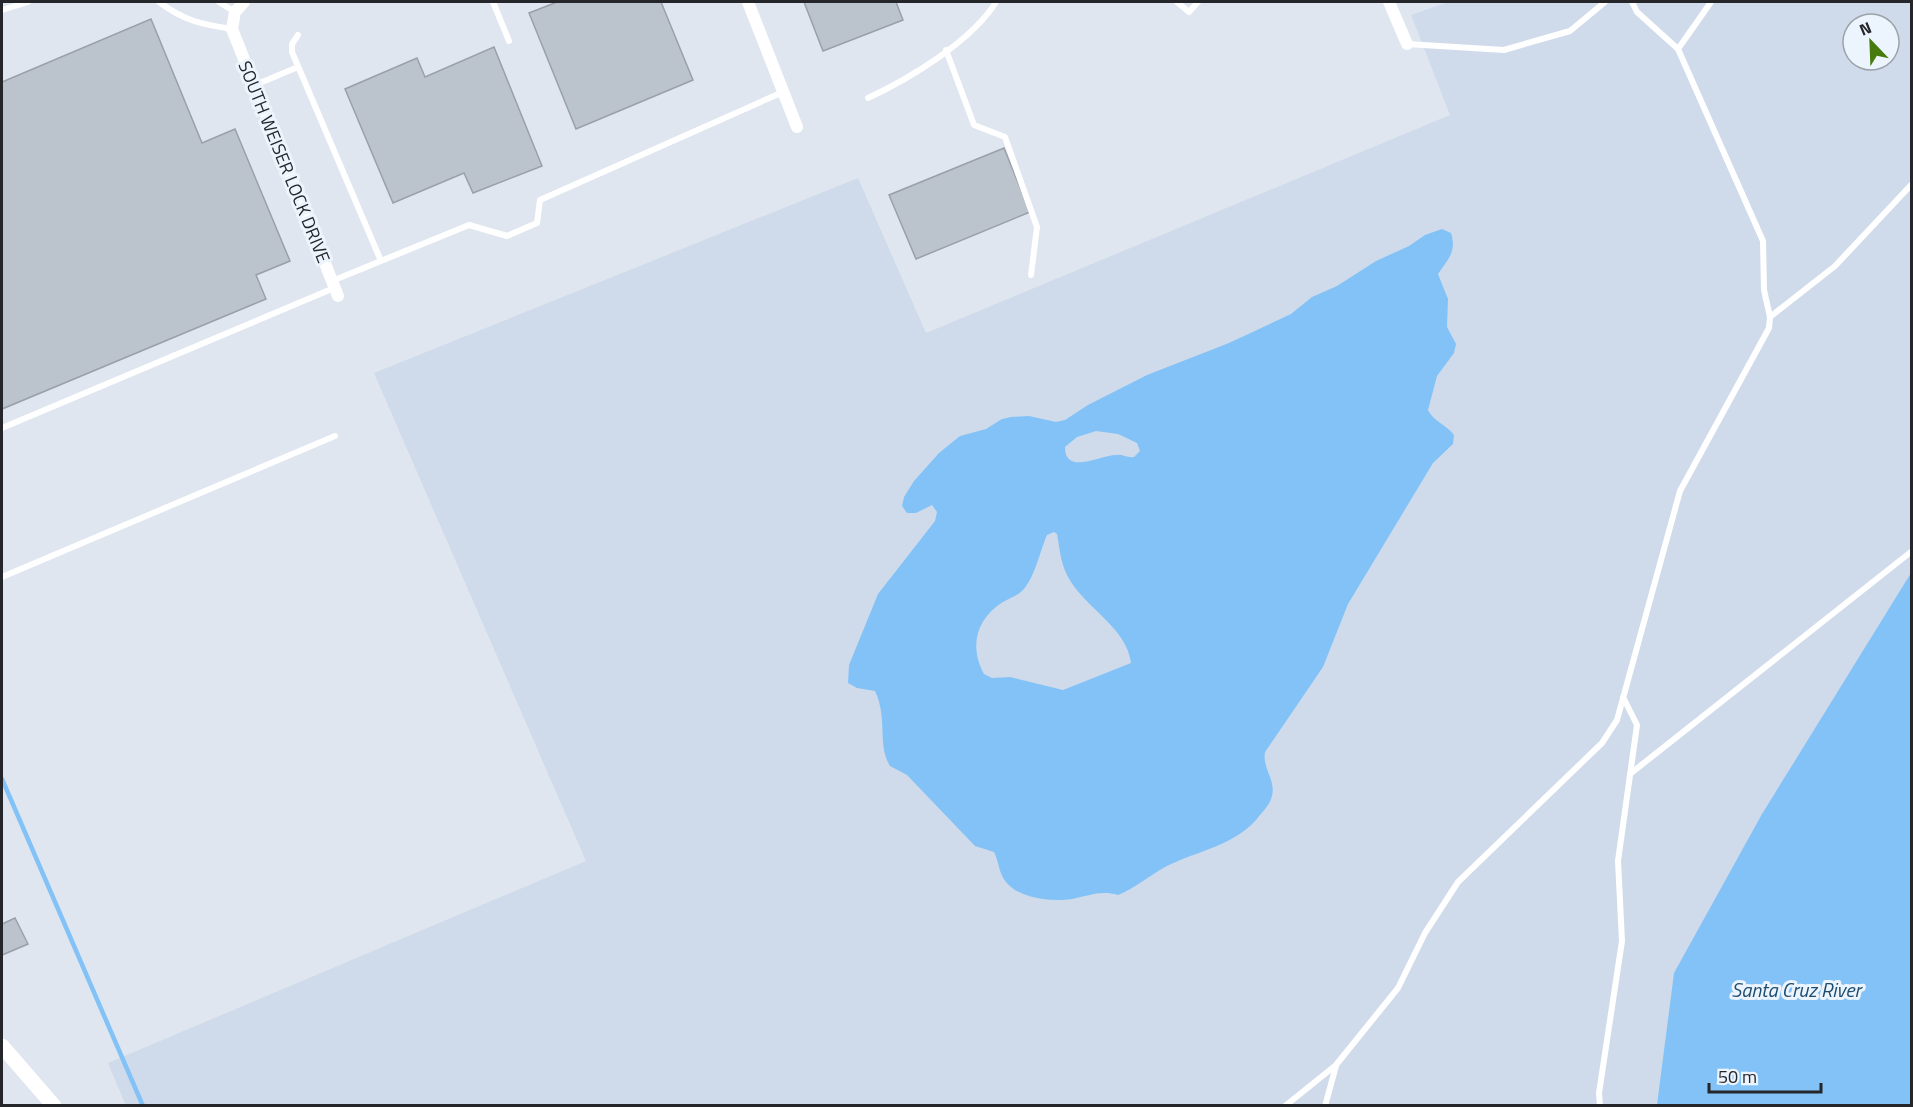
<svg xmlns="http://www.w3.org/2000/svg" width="1913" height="1107" viewBox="0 0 1913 1107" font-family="'Titillium Web',sans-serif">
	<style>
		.built { fill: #cfdbeb; fill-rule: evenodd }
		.water { fill: #82c2f7; fill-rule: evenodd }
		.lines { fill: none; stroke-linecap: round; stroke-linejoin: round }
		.stream { stroke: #82c2f7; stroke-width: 4.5 }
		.building { fill: #bbc3cc; stroke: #99a0a8; stroke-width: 1.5 }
		.service { stroke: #fff; stroke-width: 6 }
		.minor { stroke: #fff; stroke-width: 12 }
		.tertiary { stroke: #fff; stroke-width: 15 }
		.labels { text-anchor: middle; stroke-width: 6; stroke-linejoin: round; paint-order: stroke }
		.street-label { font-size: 18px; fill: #24262a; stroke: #ecf4fd }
		.water-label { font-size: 20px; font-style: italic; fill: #1e4d70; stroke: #ecf4fd }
	</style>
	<rect width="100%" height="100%" fill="#dfe6ef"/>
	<!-- built -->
	<path class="built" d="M1448,2H1911V1105L126,1106L108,1063L586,861L374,373L858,178L926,333L1450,115L1411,15ZM1853,24H1889V60H1853Z"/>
	<!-- water -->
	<path class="water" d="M1442,229L1451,233C1457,252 1448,259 1438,274L1448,299L1447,327L1456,344L1454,353L1437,376L1428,410C1434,422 1446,424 1454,435L1453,444L1433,463L1348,604L1323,667L1265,752C1262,769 1276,779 1272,796C1270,804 1265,809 1260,815C1237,846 1198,850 1165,867C1149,876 1135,888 1118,895C1100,890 1089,896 1072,899C1053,902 1019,899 1006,882C999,874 999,862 994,852L975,846L907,775L890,766C877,745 888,718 875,691L857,688L848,683L849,665L878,594L935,521L937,512L932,505L916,513H907L902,506L904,497L914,481L939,453L960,436L986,429L1002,419L1011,417L1029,416L1056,422L1065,420L1088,405L1147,375L1229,343L1291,314L1312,297L1337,286L1376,261L1409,246L1425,235ZM1096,431L1118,434L1137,443L1140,451L1134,457C1127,458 1122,454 1116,455C1100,455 1065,476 1065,447L1077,437ZM1054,532L1057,534C1060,551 1061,567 1071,582C1088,609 1127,629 1131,663L1063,690L1010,677L992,678L984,674C969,646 976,619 1003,602C1010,598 1017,596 1023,590C1035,577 1040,551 1047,535Z
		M1911,573V1105H1657L1674,973L1762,814Z"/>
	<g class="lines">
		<!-- stream -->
		<path class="stream" d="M2,779L143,1106"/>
	</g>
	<!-- building -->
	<path class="building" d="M557,2H661L693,80L576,129L529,13Z
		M804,2H896L903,20L823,51Z
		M151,19L202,143L235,129L290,261L256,275L266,299L2,409V82Z
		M494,47L542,166L473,193L464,173L393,203L345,89L417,58L425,77Z
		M1004,148L1030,212L916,259L889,195Z
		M15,918L28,944L2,955V924Z"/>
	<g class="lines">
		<!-- service -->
		<path class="service" d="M159,2C185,21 200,24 232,29
			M219,2L235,12
			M493,2L509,41
			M1177,2L1189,12L1198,2
			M1632,2L1637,12L1678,49
			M1711,2L1678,49L1763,241L1764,290L1770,317
			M2,10L28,2
			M298,35L292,44V52L381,261
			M1407,44L1504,50L1570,31L1605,2
			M946,50L974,125L1005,137L1037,227L1031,275
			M255,85L298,67
			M868,98C909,79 972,41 996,2
			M332,281L469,225L507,236L537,223L540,200L783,92
			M2,428L334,288
			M2,577L335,436
			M1630,774L1912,551
			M1285,1106L1336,1065L1398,988L1425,933L1458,882L1602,743L1617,720L1680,491L1769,328L1770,317L1835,266L1912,184
			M1325,1106L1336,1066
			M1600,1106L1599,1093L1622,941L1618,861L1637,725L1623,697"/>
		<!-- minor -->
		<path class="minor" d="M244,2L235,12L232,29L338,296
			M748,2L797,127
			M1389,2L1407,44"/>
		<!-- tertiary -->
		<path class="tertiary" d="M2,1046L54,1106"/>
	</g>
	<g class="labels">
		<!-- street labels -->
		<g class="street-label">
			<text transform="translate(284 162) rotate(68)" y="6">SOUTH WEISER LOCK DRIVE</text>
		</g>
		<!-- water labels -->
		<g class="water-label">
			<text x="1796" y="997">Santa Cruz River</text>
		</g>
	</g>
	<!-- border -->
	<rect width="1913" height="1107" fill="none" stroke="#24262a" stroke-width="6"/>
	<!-- north arrow -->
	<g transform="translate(1871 42) rotate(337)"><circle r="28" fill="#ecf4fd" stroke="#9ca2a9" stroke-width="1.5"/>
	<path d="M0-4.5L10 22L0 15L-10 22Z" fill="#477b0d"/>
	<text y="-9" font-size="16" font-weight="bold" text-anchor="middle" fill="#24262a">N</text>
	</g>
	<!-- scale -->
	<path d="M1709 1083v9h112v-9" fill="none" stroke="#24262a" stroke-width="3"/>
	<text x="1718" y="1083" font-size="18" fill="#24262a" stroke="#ecf4fd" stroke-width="4.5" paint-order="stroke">50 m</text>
</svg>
